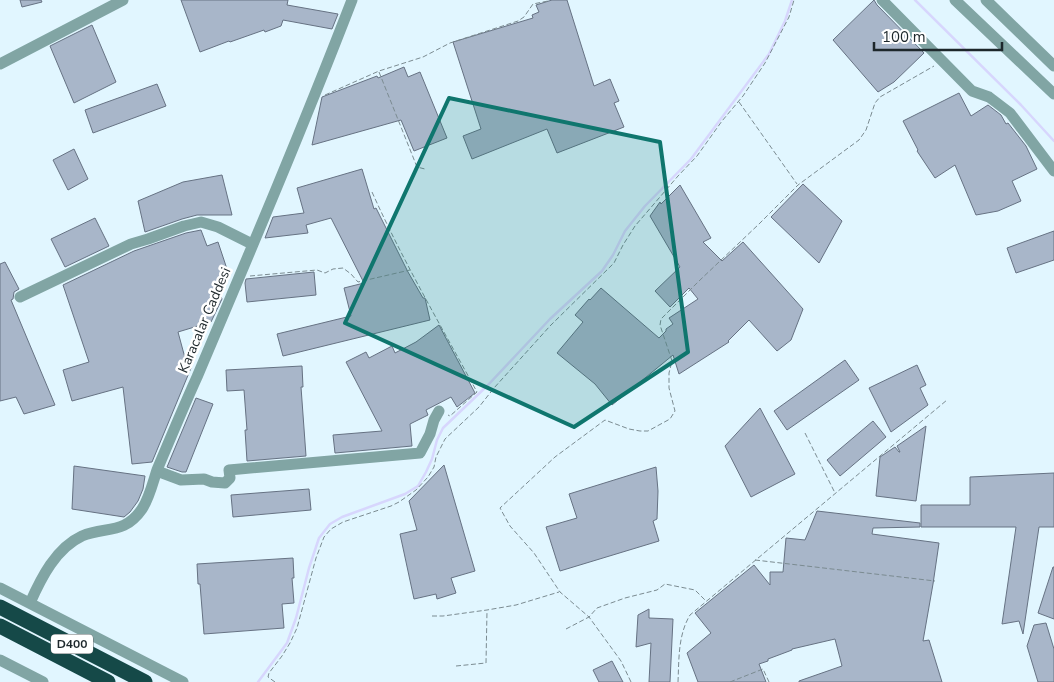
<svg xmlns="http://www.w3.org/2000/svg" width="1054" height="682" viewBox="0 0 1054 682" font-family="'Nunito Sans',sans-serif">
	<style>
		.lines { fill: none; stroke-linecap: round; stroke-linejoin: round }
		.stream { stroke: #d7d6fd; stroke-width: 2.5 }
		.building { fill: #a8b6c9; stroke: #667283 }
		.path { stroke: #7b8b91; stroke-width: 1; stroke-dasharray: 5 2.5; stroke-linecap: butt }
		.minor { stroke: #81a5a4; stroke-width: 11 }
		.highway { stroke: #154948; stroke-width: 15 }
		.marked { fill: #0f766e; fill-opacity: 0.2; stroke: #0f766e; stroke-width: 4; stroke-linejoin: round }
		.labels { text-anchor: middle; stroke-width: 5; stroke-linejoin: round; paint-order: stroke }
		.shield { fill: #fff; stroke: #61686b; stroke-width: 1 }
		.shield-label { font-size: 12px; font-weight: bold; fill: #1d272b }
		.street-label { font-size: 14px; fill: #1d272b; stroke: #fff }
	</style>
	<rect width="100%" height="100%" fill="#e1f6ff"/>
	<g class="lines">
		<!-- stream -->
		<path class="stream" d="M915,0L1021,105L1054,141
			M258,682L287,643L296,618L309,568L319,538L330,524L342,517L405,494L418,486L426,472L432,459L437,440L443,428L488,385L550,319L602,271L613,255L625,231L645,206L691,159L769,54L785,21L792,0"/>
	</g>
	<!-- building -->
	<path class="building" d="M20,0H41L42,2L22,7Z
		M181,0H288L287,5L338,14L332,29L283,20L281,26L265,32L264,30L230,42L229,41L200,52Z
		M552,0H567L594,86L610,79L619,101L614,103L624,127L557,153L547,129L472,159L463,136L481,129L453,42L533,18L532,15L539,12L536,5Z
		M874,0L877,5L924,53L894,82L878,92L833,40Z
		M92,25L116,82L74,103L50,46Z
		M404,67L408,77L420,72L447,138L414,151L401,120L312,145L322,97L377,76L378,78Z
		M157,84L166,106L93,133L85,110Z
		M959,93L971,116L988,105L1001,115L1006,124L1008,123L1026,146L1037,169L1012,181L1021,201L998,211L976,215L955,165L935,178L917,151L918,150L903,121Z
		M74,149L88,179L68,190L53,160Z
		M362,169L374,209L376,208L408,272L423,298H425L430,320L283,356L277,334L351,316L344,288L364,283L331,218L306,225L308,233L265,238L273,217L304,213L297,188Z
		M222,175L232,215H197L182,219L145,232L138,201L183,182Z
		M803,184L842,221L819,263L771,217Z
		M680,185L711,238L703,242L722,261L743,242L803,309L791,340L777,351L749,320L728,341L729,342L679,374L673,355L612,405L595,384L557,353L583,322L575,315L589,299L590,300L601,288L659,338L666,331V329L673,324L669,318L698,299L689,288L670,307L655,291L680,267L650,216L660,202L661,204Z
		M95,218L109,246L65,267L51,239Z
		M201,230L207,246L218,242L227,269L224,289L219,290L222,299L211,322L178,332L188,369L191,368L152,462L132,464L123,387L72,401L63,370L89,362L63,285L134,251L186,233Z
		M1054,231V260L1016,273L1007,248Z
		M5,262L19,289L14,292L13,299L11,300L55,405L24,414L16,397L0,401V264Z
		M314,272L316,295L247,302L245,283L246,279Z
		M439,325L475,393L457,407L451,397L426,410L428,415L410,424L412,446L335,453L333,435L382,431L346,362L366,352L369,358L392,346L395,353L416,342Z
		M845,360L859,380L787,430L774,411Z
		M917,365L926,385L920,388L928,405L891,432L869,388Z
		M302,366L303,387H301L306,456L247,461L245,430H247L244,390L227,391L226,370Z
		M196,398L213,404L186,472H182L167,467Z
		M760,408L795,474L751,497L725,446Z
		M873,421L886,437L840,476L827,460Z
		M926,426L916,501L876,496L880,457L895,447L899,452H900L897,446Z
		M444,465L475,571L451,578L456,593L437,599L436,594L414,599L400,534L417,530L409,501Z
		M74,466L145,476L143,489L138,501L130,512L124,517L72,509Z
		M656,467L658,491L657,519L653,521L659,541L560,571L546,527L577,518L569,494Z
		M1054,473V527H1039L1023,634L1019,621L1002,624L1016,527H921V505H970V477Z
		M309,489L311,510L233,517L231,495Z
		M817,511L920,523V527L873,528L872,534L939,543L933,584L923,641L929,640L942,682H799V681L842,666L835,639L792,649V650L768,659V661L759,664L766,682H698L687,653L711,633L695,613L754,565L770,585V572H783L786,538L805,540Z
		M293,558L294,578H292L294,603L282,604L284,628L204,634L200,584H198L197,564Z
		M1053,567H1054V619L1038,613Z
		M649,609V618L673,619L670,682H649L651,643L636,647L638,615Z
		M1046,623L1054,649V682H1038L1027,646L1034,625Z
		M612,661L623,682H599L593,670Z"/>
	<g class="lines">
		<!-- path -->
		<path class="path" d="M379,72L417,167L425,169
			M325,95L379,71L423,57L450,43L518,21L524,17L533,4L548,1
			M739,102L797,184
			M372,192C403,261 441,326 477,392L450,416L448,415
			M250,276L317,270L325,273L333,269L343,268L351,274L358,282L410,270
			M805,433L835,493
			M755,560L935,581
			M432,616H443L487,610L516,605L559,592
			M566,629L589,617L597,608L625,598L657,590L665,584L695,590L706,601
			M456,666L486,663L487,611
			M275,682L268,677L269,673L282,656L290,643L297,628L316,558L324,537L331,529L343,522L391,506L399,502L416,490L428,477L434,467L436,457L445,439L479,407L494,388L550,326L614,263L623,245L635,226L678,176L697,156L722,121L743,96L765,63L789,17L794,0
			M631,682L621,661L589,617L560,592L534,553L510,526L500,508L555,457L605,420L629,429L640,431H648L670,419L675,411L669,388V373L672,361L660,325L661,319L699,281L759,224L798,185L859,140L866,130L875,103L880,97L934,66
			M678,682C679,659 678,635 690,615L947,400
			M730,682L763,669L769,682"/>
		<!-- minor -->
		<path class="minor" d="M882,0L972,91L989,97L1010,113L1054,171
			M955,0L1054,94
			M986,0L1054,66
			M0,64L123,0
			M20,297L131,244L148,239L184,226L201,222L218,227L252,244
			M157,471L181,480L204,479L212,482L225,483L230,478L229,470L420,453L430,434L434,420L439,411
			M0,588L183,682
			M30,603C41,578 56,548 82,536C106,526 124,535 142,509C149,499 153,482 157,470C170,439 183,408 197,377C250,252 303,127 352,0
			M0,660L43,682"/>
		<!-- highway -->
		<path class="highway" d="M0,607L145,682
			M0,626L108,682"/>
	</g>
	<!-- marked area -->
	<path class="marked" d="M449,98L660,142L688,352L574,427L345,323Z"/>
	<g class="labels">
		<!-- shield labels -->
		<rect class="shield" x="51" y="634.5" width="42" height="19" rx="4"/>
		<g class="shield-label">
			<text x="72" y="648">D400</text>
		</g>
		<!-- street labels -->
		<g class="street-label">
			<text transform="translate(204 320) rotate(-67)" y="5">Karacalar Caddesi</text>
		</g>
	</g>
	<!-- scale -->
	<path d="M874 42v8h128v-8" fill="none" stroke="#1d272b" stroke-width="2.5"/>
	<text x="882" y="42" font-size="15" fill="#1d272b" stroke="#ffffff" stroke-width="4" paint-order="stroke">100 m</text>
</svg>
